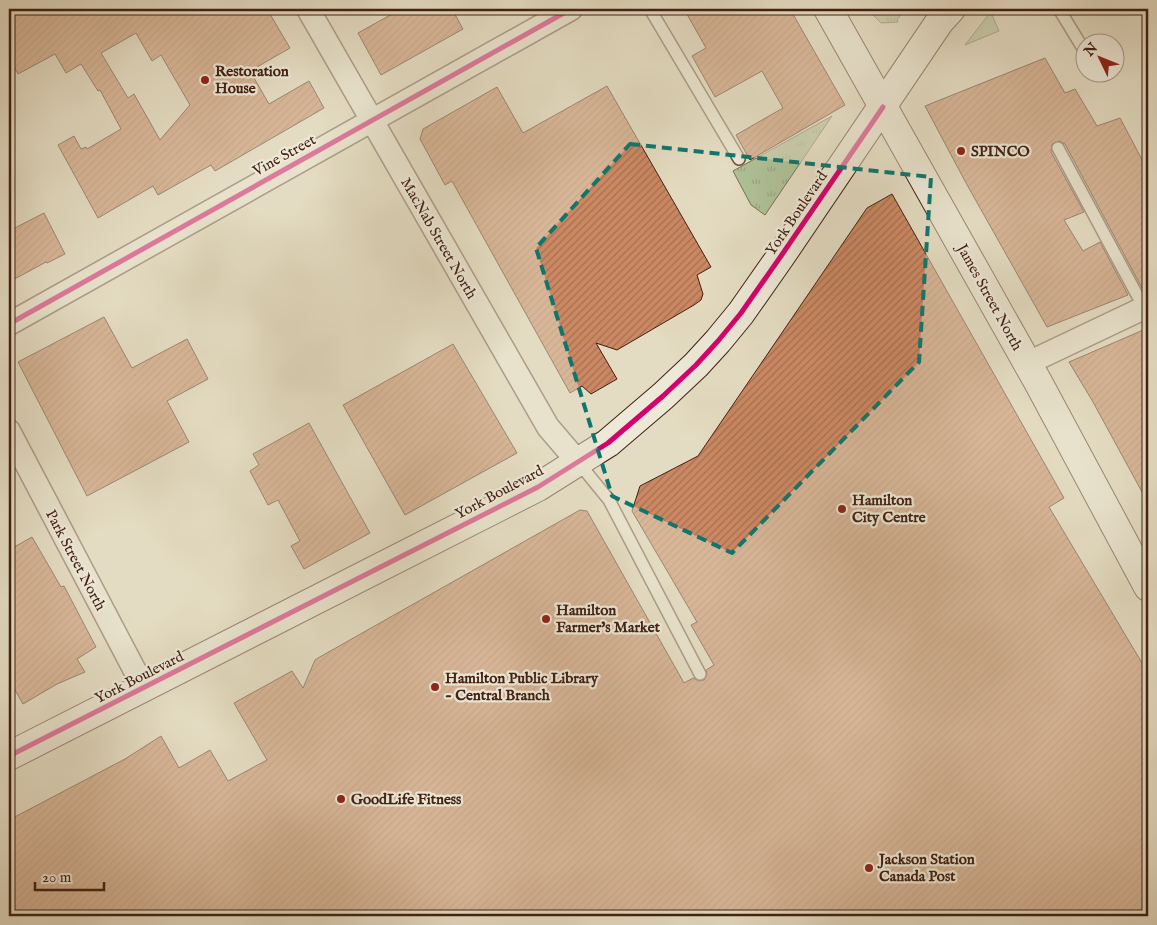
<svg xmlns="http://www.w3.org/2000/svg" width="1157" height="925" viewBox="0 0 1157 925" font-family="'IM FELL English',serif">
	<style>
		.grass { fill: #afc298; stroke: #787155 }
		.park { fill: url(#park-tufts); stroke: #787155 }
		.building { fill: url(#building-hatch); stroke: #412012; fill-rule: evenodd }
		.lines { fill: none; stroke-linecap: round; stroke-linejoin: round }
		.service-casing { stroke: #6a4f3e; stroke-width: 14 }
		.minor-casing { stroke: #6a4f3e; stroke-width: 25 }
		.secondary-casing { stroke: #412012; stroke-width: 30 }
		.service { stroke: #ede8d7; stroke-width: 11 }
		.minor { stroke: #ede8d7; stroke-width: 22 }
		.secondary { stroke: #ede8d7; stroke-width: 28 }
		.cycleway-casing { stroke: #ede8d7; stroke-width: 8 }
		.cycleway { stroke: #d6006c; stroke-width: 5 }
		.marked { fill: none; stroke: #0f766e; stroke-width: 4; stroke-dasharray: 10 6; stroke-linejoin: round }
		.poi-dot { fill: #8f2418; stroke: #ede8d7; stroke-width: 2 }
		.labels { text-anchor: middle; stroke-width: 4.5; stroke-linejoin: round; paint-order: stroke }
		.poi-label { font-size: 15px; font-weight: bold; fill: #412012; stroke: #ede8d7; text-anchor: start }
		.street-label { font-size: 15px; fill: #412012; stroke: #ede8d7 }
	</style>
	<defs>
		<pattern id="park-tufts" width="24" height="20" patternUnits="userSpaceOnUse" patternTransform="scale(1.25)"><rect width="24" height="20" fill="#afc298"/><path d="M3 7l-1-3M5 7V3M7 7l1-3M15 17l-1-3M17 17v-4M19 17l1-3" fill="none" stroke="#98a682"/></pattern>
		<pattern id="building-hatch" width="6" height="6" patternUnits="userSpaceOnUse" patternTransform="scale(1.25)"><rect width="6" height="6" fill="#cb8863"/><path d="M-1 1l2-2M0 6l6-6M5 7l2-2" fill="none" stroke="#a66f50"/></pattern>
	</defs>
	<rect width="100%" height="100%" fill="#e4dcc2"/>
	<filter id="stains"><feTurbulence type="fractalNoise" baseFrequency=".004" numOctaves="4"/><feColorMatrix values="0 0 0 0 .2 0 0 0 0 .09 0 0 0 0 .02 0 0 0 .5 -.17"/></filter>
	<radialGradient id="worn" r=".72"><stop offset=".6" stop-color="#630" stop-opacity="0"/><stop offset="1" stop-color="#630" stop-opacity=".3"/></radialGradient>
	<!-- grass -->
	<path class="grass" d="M993,9H1006L992,15L999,31L965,45Z"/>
	<!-- park -->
	<path class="park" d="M869,9H905L897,20L898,22L881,23L873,15Z
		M832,116L765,215L751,205L733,171Z"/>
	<!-- building -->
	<path class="building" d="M9,9H267L290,48L250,71L269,104L309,81L324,108L215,171L211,165L158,195L153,186L98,218L58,145L74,136L81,149L86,147L87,149L121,129L100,90L98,91L81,64L66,73L55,54L18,74L9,57ZM136,33L152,61L161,55L190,105L160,140L134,94L128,98L101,53Z
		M401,9H452L463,29L381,75L358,33Z
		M684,9H790L845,105L750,160L736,135L783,108L762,71L715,97L692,56L706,48Z
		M1045,58L1065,93L1075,89L1097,126L1120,118L1148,171V286L1142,288L1065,144L1059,141L1052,144L1051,152L1084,212L1064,220L1083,251L1100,242L1128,295L1047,327L966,183L925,106Z
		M607,86L711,267L697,275L703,294L701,300L694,305L617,350L596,343L617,379L591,394L582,386L570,393L452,181L445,185L420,139L423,129L497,87L523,133Z
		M892,194L1064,498L1049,507L1148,673V916H9V820L125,759L161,736L179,768L210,750L228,781L267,760L234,703L292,671L303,688L315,660L318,658L580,510L587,511L684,683L693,678L699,681L704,680L707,675L706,670L714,665L691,625L697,622L632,511L640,486L698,456L867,208Z
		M44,213L65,254L47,263L46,262L9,282V231Z
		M104,317L132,368L187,339L208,379L167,401L189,442L87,496L18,362Z
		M1148,328V503L1093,402L1069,362Z
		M453,344L517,453L405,515L343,405Z
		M309,423L370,533L304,569L291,546L300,541L278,500L268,505L250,471L259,465L253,454Z
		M32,537L61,587L64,586L96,647L77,659L85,672L57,684L23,704L15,690L9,693V550Z"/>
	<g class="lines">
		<!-- service casing -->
		<g class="service-casing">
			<path id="service" d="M650,9L739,159
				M1059,9L1084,50
				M1058,148L1144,308
				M578,462L609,500L700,674"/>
		</g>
		<!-- minor casing -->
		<g class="minor-casing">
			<path id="minor" d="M308,9L548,427L578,462
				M9,324L571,9
				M1028,363L1148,306
				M9,431L144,688"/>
		</g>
		<!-- secondary casing -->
		<g class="secondary-casing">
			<path id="secondary" d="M828,9L1038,382L1148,587
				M9,756L538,487L608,443L663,396L696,365L718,341L741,313L781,256L940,21L951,9"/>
		</g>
		<!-- service -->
		<use href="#service" class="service"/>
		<!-- minor -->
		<use href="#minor" class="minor"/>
		<!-- secondary -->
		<use href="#secondary" class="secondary"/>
		<!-- cycleway casing -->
		<g class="cycleway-casing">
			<path id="cycleway" d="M9,324L571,9
				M9,756L538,487L608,443L663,396L696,365L718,341L741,313L781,256L883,107"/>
		</g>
		<!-- cycleway -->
		<use href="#cycleway" class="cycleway"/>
	</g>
	<!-- marked area -->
	<path d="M0 0H1157V925H0ZM630,144L931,177L919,362L732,553L612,496L536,248Z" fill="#e4dcc2" fill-opacity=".55" fill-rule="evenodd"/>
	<path class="marked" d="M630,144L931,177L919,362L732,553L612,496L536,248Z"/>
	<!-- markers -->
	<g class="poi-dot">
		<circle cx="205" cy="80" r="5"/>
		<circle cx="961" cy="151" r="5"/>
		<circle cx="842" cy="509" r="5"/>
		<circle cx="546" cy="619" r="5"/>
		<circle cx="435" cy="687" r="5"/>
		<circle cx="341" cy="799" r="5"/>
		<circle cx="869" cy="868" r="5"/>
	</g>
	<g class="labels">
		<!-- poi labels -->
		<g class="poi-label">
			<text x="215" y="76">Restoration<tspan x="215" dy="17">House</tspan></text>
			<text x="971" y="156">SPINCO</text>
			<text x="852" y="505">Hamilton<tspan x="852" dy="17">City Centre</tspan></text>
			<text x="556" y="615">Hamilton<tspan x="556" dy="17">Farmer's Market</tspan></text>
			<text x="445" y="683">Hamilton Public Library<tspan x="445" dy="17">- Central Branch</tspan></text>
			<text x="351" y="804">GoodLife Fitness</text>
			<text x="879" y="864">Jackson Station<tspan x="879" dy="17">Canada Post</tspan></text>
		</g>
		<!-- street labels -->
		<g class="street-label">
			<text transform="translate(284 155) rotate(-29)" y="5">Vine Street</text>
			<text transform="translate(796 213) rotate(-56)" y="5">York Boulevard</text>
			<text transform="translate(439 238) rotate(60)" y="5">MacNab Street North</text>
			<text transform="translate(990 297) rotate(61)" y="5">James Street North</text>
			<text transform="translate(499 492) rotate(-28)" y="5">York Boulevard</text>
			<text transform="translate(76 560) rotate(62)" y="5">Park Street North</text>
			<text transform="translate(139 677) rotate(-27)" y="5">York Boulevard</text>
		</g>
	</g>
	<!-- margin -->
	<rect width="1157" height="925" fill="none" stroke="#e4dcc2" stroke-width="30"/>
	<rect x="10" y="10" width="1137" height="905" fill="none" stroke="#412012" stroke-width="2.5"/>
	<rect x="15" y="15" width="1127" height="895" fill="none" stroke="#412012"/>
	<!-- north arrow -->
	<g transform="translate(1100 58) rotate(313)"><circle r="24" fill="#ede8d7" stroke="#a89888"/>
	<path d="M0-4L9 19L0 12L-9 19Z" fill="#8f2418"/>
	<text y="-8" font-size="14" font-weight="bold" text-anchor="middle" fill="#412012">N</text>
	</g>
	<!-- scale -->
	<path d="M35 882v8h69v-8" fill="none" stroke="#412012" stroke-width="2.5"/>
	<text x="42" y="882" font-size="15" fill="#412012" stroke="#ede8d7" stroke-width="4" paint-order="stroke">20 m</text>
	<rect width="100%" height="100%" filter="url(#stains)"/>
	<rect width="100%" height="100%" fill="url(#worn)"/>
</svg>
